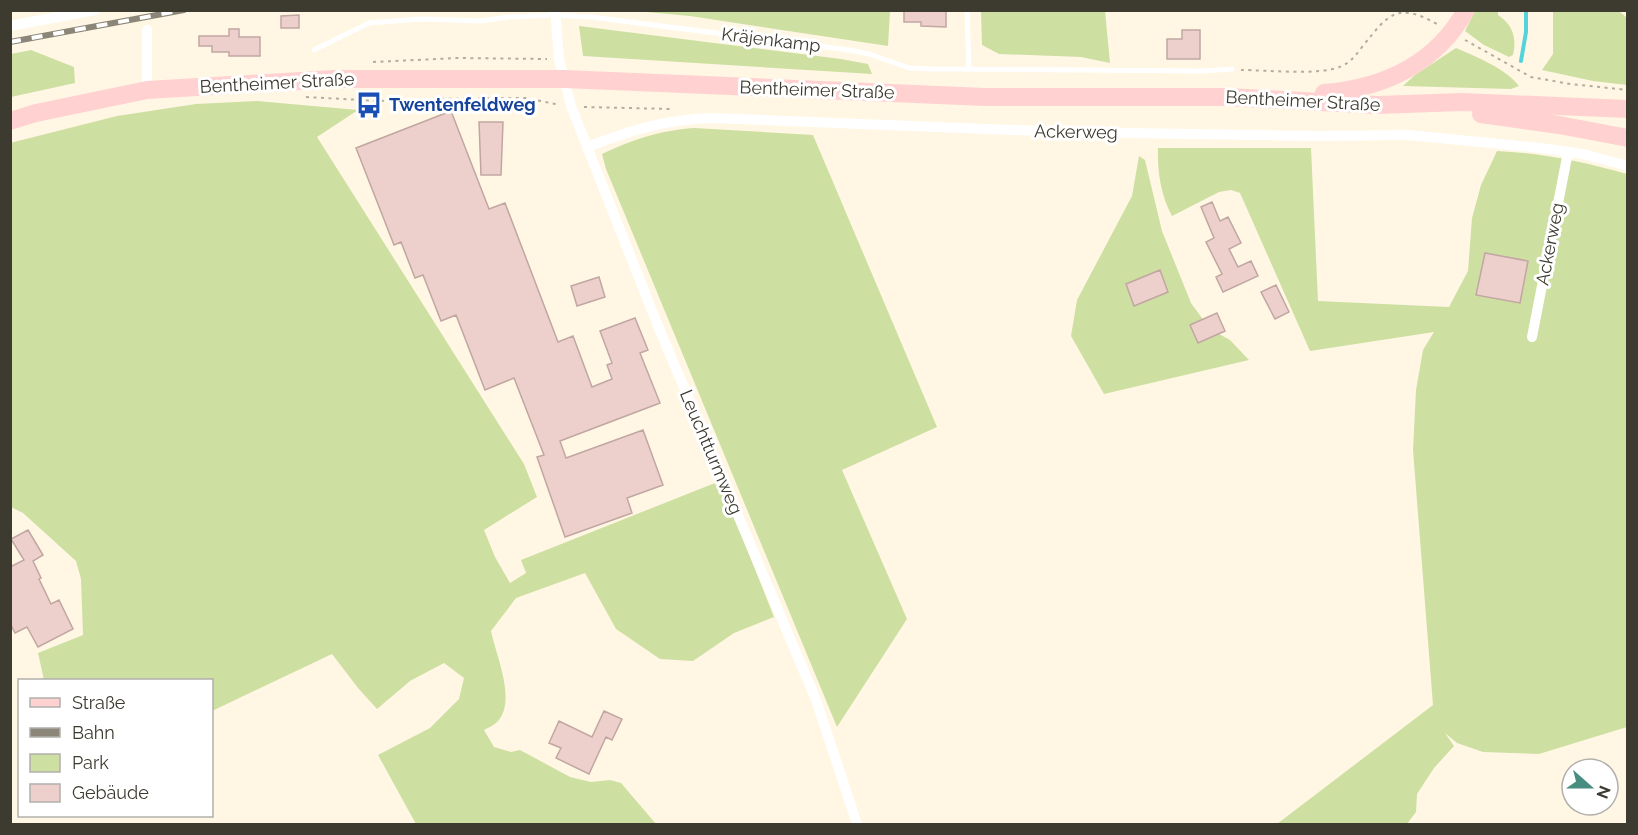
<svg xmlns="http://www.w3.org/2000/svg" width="1638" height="835" viewBox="0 0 1638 835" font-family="Raleway,sans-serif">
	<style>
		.green { fill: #cedfa2 }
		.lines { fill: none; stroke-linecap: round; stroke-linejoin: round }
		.stream { stroke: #54d3db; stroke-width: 4 }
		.building { fill: #edd0cc; stroke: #c1a6a2; stroke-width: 1.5 }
		.path { stroke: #b3ad9e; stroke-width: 2; stroke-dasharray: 3 4.5; stroke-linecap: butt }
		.lane { stroke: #fff; stroke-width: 5 }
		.street { stroke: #fff; stroke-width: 10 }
		.primary { stroke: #ffd2d1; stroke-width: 18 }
		.rail-casing { stroke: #8b8678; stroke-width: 6 }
		.rail { stroke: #fff; stroke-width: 4; stroke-dasharray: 11; stroke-linecap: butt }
		.labels { text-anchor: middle; stroke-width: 6; stroke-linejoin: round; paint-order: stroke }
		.street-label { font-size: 18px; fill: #3d3a30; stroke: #fff }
		.transit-label { font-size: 18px; font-weight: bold; fill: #164399; stroke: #fff; text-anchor: start }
	</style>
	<rect width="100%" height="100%" fill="#fff7e4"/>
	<!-- green -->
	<path class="green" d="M635,11H890L888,46L690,16Z
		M981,11H1107H1105L1110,63L1081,57L999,54L982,45Z
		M1475,11H1498V15C1513,25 1517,38 1513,55L1509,57L1484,45L1465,31Z
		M1553,11H1619L1627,18V85L1593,81L1542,70L1553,54Z
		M579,26L841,59L868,64L872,74L583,56Z
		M1456,48C1477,57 1505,68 1519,86L1511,89L1403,86L1415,75Z
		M31,50L74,67L75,83L11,97V54Z
		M257,101L358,110L317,137L524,464L537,497L484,530L495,557L510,583L526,573L521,560L720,481L774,617L734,633L693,661L660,659L616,629L585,573L516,598L491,631C496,656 518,703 496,723C493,726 487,728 484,730L494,747L511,752L520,750L570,777L591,782L610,780L621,783L656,824H416L378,755L430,728L459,699L464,678L444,663L410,681L377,709L358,688L332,654L212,711V680H44L38,653L83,635L81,579L76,561L23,513L11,507L10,143L117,116L196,104Z
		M694,128L813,135L937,427L842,470L907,619L837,727L606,169L602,154C634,139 658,131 694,128Z
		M1158,148H1311L1318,301L1449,307L1468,271L1472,218L1481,185L1497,151C1542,153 1584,162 1627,174V727L1539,754L1483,752L1457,743L1445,733L1454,746L1434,768L1417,794L1416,812L1407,824H1277L1433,705L1413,450L1416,390L1423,350L1434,332L1310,351L1240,193L1231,190L1219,192L1172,216C1161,196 1157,171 1158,148Z
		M1139,156L1145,160L1162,231L1191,303L1210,329L1230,340L1249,360L1104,394L1071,336L1077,300L1132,196Z"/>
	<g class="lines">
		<!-- stream -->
		<path class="stream" d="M1521,61L1526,32V10"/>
	</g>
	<!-- building -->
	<path class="building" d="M904,10H946V27L921,26V22H904Z
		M299,15V28H281V16Z
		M229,29H239V37H260V56H229V52H212V46H199V36H229Z
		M1182,30H1200V59H1167V39H1182Z
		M451,111L489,209L505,203L558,342L573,336L592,387L612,379L607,365L612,363L600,331L635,318L648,350L640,353L660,403L560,441L566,458L643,430L663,485L627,498L632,513L565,537L537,457L544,455L514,378L485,390L456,315L441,321L423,275L415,278L401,242L394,245L356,148Z
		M479,122H503L501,175H481Z
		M1212,202L1220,221L1228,217L1241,243L1229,249L1238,267L1251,261L1258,276L1223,292L1216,277L1222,274L1206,242L1214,238L1201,207Z
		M1485,253L1528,261L1520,303L1476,295Z
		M1160,270L1168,292L1134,306L1126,284Z
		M599,277L605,297L577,306L571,286Z
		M1276,285L1289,312L1275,319L1261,292Z
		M1217,313L1225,331L1198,343L1190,325Z
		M28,530L43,555L33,561L41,578L39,579L51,604L59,600L73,629L38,647L27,627L15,633L10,623V567L24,560L11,539Z
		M604,711L622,719L612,740L606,737L589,774L556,758L561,748L549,743L559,721L592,737Z"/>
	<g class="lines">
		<!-- path -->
		<path class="path" d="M1465,40L1531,77L1570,84L1628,90
			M373,62L458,58L547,59
			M1241,70C1267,70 1321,76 1342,66C1351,62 1356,55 1362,47C1388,15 1396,1 1437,24
			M306,97L380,101L422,99L526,98L560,105
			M584,107L671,109"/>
		<!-- lane -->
		<path class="lane" d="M967,10L969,69
			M314,50L369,23L422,19L480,21L509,17L555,15L591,17L849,50L869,54L909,68L935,69L1202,71L1232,69"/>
		<!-- street -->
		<path class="street" d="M555,10L559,59L571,106L658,326L816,700L857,824
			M10,26L95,10
			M147,90V30
			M587,147C632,130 663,120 711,118L1065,132L1317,136L1408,135L1541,148L1583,154L1628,166
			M1532,337L1568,152"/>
		<!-- primary -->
		<path class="primary" d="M1324,93C1383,88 1436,64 1466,10
			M1481,114L1559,125L1628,138
			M10,121L36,113L147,90L334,79H564L985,97H1228L1377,105L1462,102L1628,109"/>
		<!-- rail casing -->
		<g class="rail-casing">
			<path id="rail" d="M10,42L184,10"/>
		</g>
		<!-- rail -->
		<use href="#rail" class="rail"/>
	</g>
	<!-- icons -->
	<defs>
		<g id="bus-bare" transform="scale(2.07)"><path d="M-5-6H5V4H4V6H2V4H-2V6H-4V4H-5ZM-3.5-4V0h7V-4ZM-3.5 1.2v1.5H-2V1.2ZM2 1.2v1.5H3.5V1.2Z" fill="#1a4fb4" stroke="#fff" stroke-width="2.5" paint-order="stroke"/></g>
	</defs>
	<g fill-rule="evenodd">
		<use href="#bus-bare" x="369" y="105"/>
	</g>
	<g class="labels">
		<!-- street labels -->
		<g class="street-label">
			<text transform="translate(771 40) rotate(7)" y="6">Kräjenkamp</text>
			<text transform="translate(277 83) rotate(-3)" y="6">Bentheimer Straße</text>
			<text transform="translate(817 90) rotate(2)" y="6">Bentheimer Straße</text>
			<text transform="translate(1303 101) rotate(3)" y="6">Bentheimer Straße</text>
			<text transform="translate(1076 132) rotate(1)" y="6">Ackerweg</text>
			<text transform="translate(1550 244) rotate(-79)" y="6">Ackerweg</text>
			<text transform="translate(711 452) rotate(67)" y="6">Leuchtturmweg</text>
		</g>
		<!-- transit labels -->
		<g class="transit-label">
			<text x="389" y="111">Twentenfeldweg</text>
		</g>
	</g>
	<!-- border -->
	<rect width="1638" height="835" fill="none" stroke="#3d3a30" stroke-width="24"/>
	<!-- legend -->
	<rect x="18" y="679" width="195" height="138" fill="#ffffff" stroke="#b1b0ac" stroke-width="1.5"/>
	<rect x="30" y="698" width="30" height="9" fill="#ffd2d1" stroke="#b1b0ac" stroke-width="1.5"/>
	<text x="72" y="709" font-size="18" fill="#3d3a30">Straße</text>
	<rect x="30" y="728" width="30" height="9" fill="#8b8678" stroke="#b1b0ac" stroke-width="1.5"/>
	<text x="72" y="739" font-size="18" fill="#3d3a30">Bahn</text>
	<rect x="30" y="754" width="30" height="18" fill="#cedfa2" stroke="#b1b0ac" stroke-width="1.5"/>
	<text x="72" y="769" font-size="18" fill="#3d3a30">Park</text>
	<rect x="30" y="784" width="30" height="18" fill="#edd0cc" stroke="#b1b0ac" stroke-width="1.5"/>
	<text x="72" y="799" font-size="18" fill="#3d3a30">Gebäude</text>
	<!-- north arrow -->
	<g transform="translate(1590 787) rotate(111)"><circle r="28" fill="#ffffff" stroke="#b1b0ac" stroke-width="1.5"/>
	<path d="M0-4.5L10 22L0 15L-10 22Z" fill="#488c82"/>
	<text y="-9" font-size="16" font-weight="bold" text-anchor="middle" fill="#3d3a30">N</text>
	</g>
</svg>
